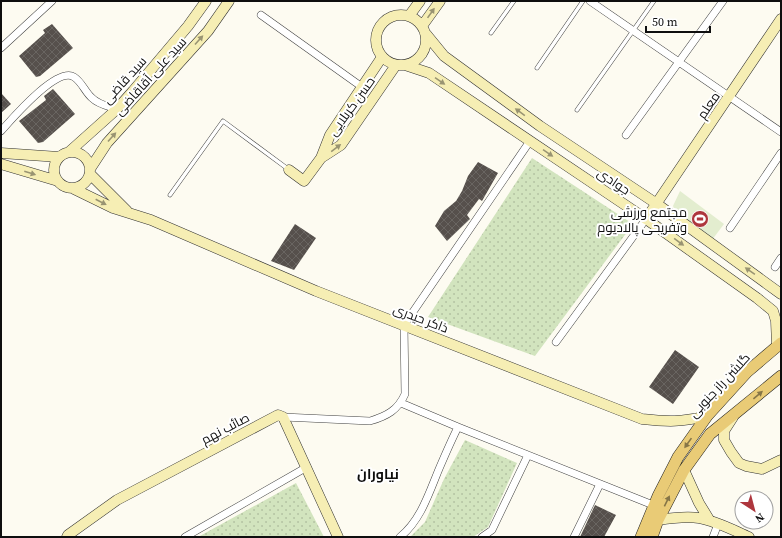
<svg xmlns="http://www.w3.org/2000/svg" width="782" height="538" viewBox="0 0 782 538" font-family="'Source Serif 4',Cairo,serif">
	<style>
		.grass { fill: url(#grass-dots) }
		.pitch { fill: #e3edcf }
		.building { fill: url(#building-cross-hatch) }
		.lines { fill: none; stroke-linecap: round; stroke-linejoin: round }
		.lane-casing { stroke: #414141; stroke-width: 4.5 }
		.street-casing { stroke: #414141; stroke-width: 8 }
		.secondary-casing { stroke: #303030; stroke-width: 11 }
		.primary-casing { stroke: #1f1f1f; stroke-width: 12 }
		.lane { stroke: #fff; stroke-width: 3.5 }
		.street { stroke: #fff; stroke-width: 7 }
		.secondary { stroke: #f6eeb4; stroke-width: 10 }
		.primary { stroke: #e9cb76; stroke-width: 11 }
		.oneway { fill: #999472 }
		.oneway2 { fill: #867647 }
		.labels { text-anchor: middle; stroke-width: 4; stroke-linejoin: round; paint-order: stroke }
		.street-label { font-size: 13px; fill: #0e0e0e; stroke: #fff }
		.poi-label { font-size: 13px; fill: #0e0e0e; stroke: #fff; text-anchor: end }
		.neighbourhood-label { font-size: 14px; font-weight: bold; fill: #0e0e0e; stroke: #fff }
	</style>
	<defs>
		<pattern id="grass-dots" width="8" height="8" patternUnits="userSpaceOnUse"><rect width="8" height="8" fill="#d2e4be"/><path d="M2 2h.1M6 6h.1" fill="none" stroke="#b3c2a2" stroke-width="1.8" stroke-linecap="round"/></pattern>
		<pattern id="building-cross-hatch" width="8" height="8" patternUnits="userSpaceOnUse"><rect width="8" height="8" fill="#56504c"/><path d="M0 0l8 8M0 8l8-8" fill="none" stroke="#696561"/></pattern>
	</defs>
	<rect width="100%" height="100%" fill="#fdfbf1"/>
	<!-- grass -->
	<path class="grass" d="M532,158L633,224L535,356L428,317Z
		M465,440L517,463L488,527L473,537H410L425,522L444,479Z
		M296,483L324,537H198Z"/>
	<!-- pitch -->
	<path class="pitch" d="M680,191L724,224L712,240L677,215L673,206Z"/>
	<!-- building -->
	<path class="building" d="M52,24L73,48L40,76L36,77L19,56L45,33L43,30Z
		M53,89L75,114L43,142L38,143L19,121L46,100L44,96Z
		M1,93L11,104L1,113Z
		M478,162L498,173L482,201L479,199L467,215L470,219L447,241L435,226L444,211L456,201L462,191L468,176Z
		M295,224L316,238L294,270L271,261Z
		M675,350L699,367L673,404L649,387Z
		M595,505L616,515L604,537H580Z"/>
	<g class="lines">
		<!-- lane casing -->
		<g class="lane-casing">
			<path id="lane" d="M491,33L514,1
				M537,68L583,1
				M577,110L654,1
				M170,195L223,121L288,169"/>
		</g>
		<!-- street casing -->
		<g class="street-casing">
			<path id="street" d="M590,1L781,132
				M261,15L362,87
				M1,48L52,1
				M1,131C12,119 57,66 74,77C82,82 85,92 92,98C99,105 108,106 117,109
				M626,135L723,1
				M730,228L781,153
				M775,267L781,258
				M556,342L646,219
				M401,403L458,427
				M283,417L370,421C387,416 398,410 405,394L404,325L530,141
				M185,537L307,467
				M400,537C421,520 429,493 439,469C445,455 451,441 458,427L653,505
				M482,537L492,530L528,455
				M574,537L600,484
				M713,537L718,524"/>
		</g>
		<!-- secondary casing -->
		<g class="secondary-casing">
			<path id="secondary" d="M376 40a25 25 0 1 1 50 0a25 25 0 1 1-50 0Z
				M409,16L420,1
				M422,26L440,1
				M426,34L444,56L540,126L657,204L781,294
				M382,57L330,135L321,158L341,145L396,65
				M405,65L429,73L646,219L757,298L773,311L776,321L777,346
				M69,152L117,109L133,91L188,26L206,1
				M54 170a18 18 0 1 1 36 0a18 18 0 1 1-36 0Z
				M1,153L59,157
				M1,164L58,181
				M90,169L107,143L208,31L229,1
				M289,170L304,181L321,158
				M90,174L127,211
				M72,188L113,208L151,220L316,291L642,419C669,422 681,422 707,416
				M646,219L781,19
				M733,417L724,431V440L731,452L739,463L746,466L762,469L781,460
				M684,470L699,503L710,521
				M658,520C671,518 686,516 699,518C716,521 733,530 749,537
				M67,537L68,535L117,500L278,415L283,417L338,537"/>
		</g>
		<!-- primary casing -->
		<g class="primary-casing">
			<path id="primary" d="M641,537L658,496L678,457L707,416L747,372L781,343
				M652,537L658,520L684,470L710,434L781,376"/>
		</g>
		<!-- lane -->
		<use href="#lane" class="lane"/>
		<!-- street -->
		<use href="#street" class="street"/>
		<!-- secondary -->
		<use href="#secondary" class="secondary"/>
		<!-- primary -->
		<use href="#primary" class="primary"/>
	</g>
	<!-- one-way arrows -->
	<defs><path id="oneway-solid" d="M-6-.8H1V-3.2L6.5 0L1 3.2V.8H-6Z"/></defs>
	<g class="oneway">
		<use href="#oneway-solid" transform="translate(431 13) rotate(-55)"/>
		<use href="#oneway-solid" transform="translate(199 40) rotate(-48)"/>
		<use href="#oneway-solid" transform="translate(440 81) rotate(34)"/>
		<use href="#oneway-solid" transform="translate(520 112) rotate(-144)"/>
		<use href="#oneway-solid" transform="translate(112 137) rotate(-48)"/>
		<use href="#oneway-solid" transform="translate(336 148) rotate(-37)"/>
		<use href="#oneway-solid" transform="translate(548 153) rotate(34)"/>
		<use href="#oneway-solid" transform="translate(30 173) rotate(17)"/>
		<use href="#oneway-solid" transform="translate(101 202) rotate(27)"/>
		<use href="#oneway-solid" transform="translate(679 242) rotate(36)"/>
		<use href="#oneway-solid" transform="translate(750 271) rotate(-145)"/>
	</g>
	<g class="oneway2">
		<use href="#oneway-solid" transform="translate(758 395) rotate(-40)"/>
		<use href="#oneway-solid" transform="translate(688 443) rotate(125)"/>
		<use href="#oneway-solid" transform="translate(667 501) rotate(-64)"/>
	</g>
	<!-- icons -->
	<defs>
		<g id="stadium-disc" transform="scale(0.9)"><circle r="9.5" fill="#ae363d" stroke="#fff"/><path d="M0-5a6.5 5 0 1 0 0 10a6.5 5 0 1 0 0-10ZM-3.5-1.8h7v3.6h-7Z" fill="#fff"/></g>
	</defs>
	<g fill-rule="evenodd">
		<use href="#stadium-disc" x="700" y="219"/>
	</g>
	<g class="labels">
		<!-- street labels -->
		<g class="street-label">
			<text transform="translate(150 76) rotate(-48)" y="5">سید علی آقاقاضی</text>
			<text transform="translate(124 80) rotate(-48)" y="5">سید قاضی</text>
			<text transform="translate(708 105) rotate(-56)" y="5">معلم</text>
			<text transform="translate(351 106) rotate(-54)" y="5">حسن کربلایی</text>
			<text transform="translate(614 181) rotate(34)" y="5">جوادی</text>
			<text transform="translate(421 318) rotate(21)" y="5">ذاکر حیدری</text>
			<text transform="translate(719 385) rotate(-47)" y="5">گلشن راز جنوبی</text>
			<text transform="translate(225 428) rotate(-28)" y="5">صائب نهم</text>
		</g>
		<!-- poi labels -->
		<g class="poi-label">
			<text x="687" y="217">مجتمع ورزشی<tspan x="687" dy="15">وتفریحی پالادیوم</tspan></text>
		</g>
		<!-- neighbourhood labels -->
		<g class="neighbourhood-label">
			<text x="378" y="479">نیاوران</text>
		</g>
	</g>
	<!-- border -->
	<rect width="782" height="538" fill="none" stroke="#0e0e0e" stroke-width="4"/>
	<!-- north arrow -->
	<g transform="translate(754 510) rotate(144)"><circle r="19" fill="#ffffff" stroke="#9f9f9f"/>
	<path d="M0-3L7 15L0 10L-7 15Z" fill="#ae363d"/>
	<text y="-6" font-size="11" font-weight="bold" text-anchor="middle" fill="#0e0e0e">N</text>
	</g>
	<!-- scale -->
	<path d="M646 26v6h64v-6" fill="none" stroke="#0e0e0e" stroke-width="2"/>
	<text x="652" y="26" font-size="12" fill="#0e0e0e" stroke="#ffffff" stroke-width="3" paint-order="stroke">50 m</text>
</svg>
